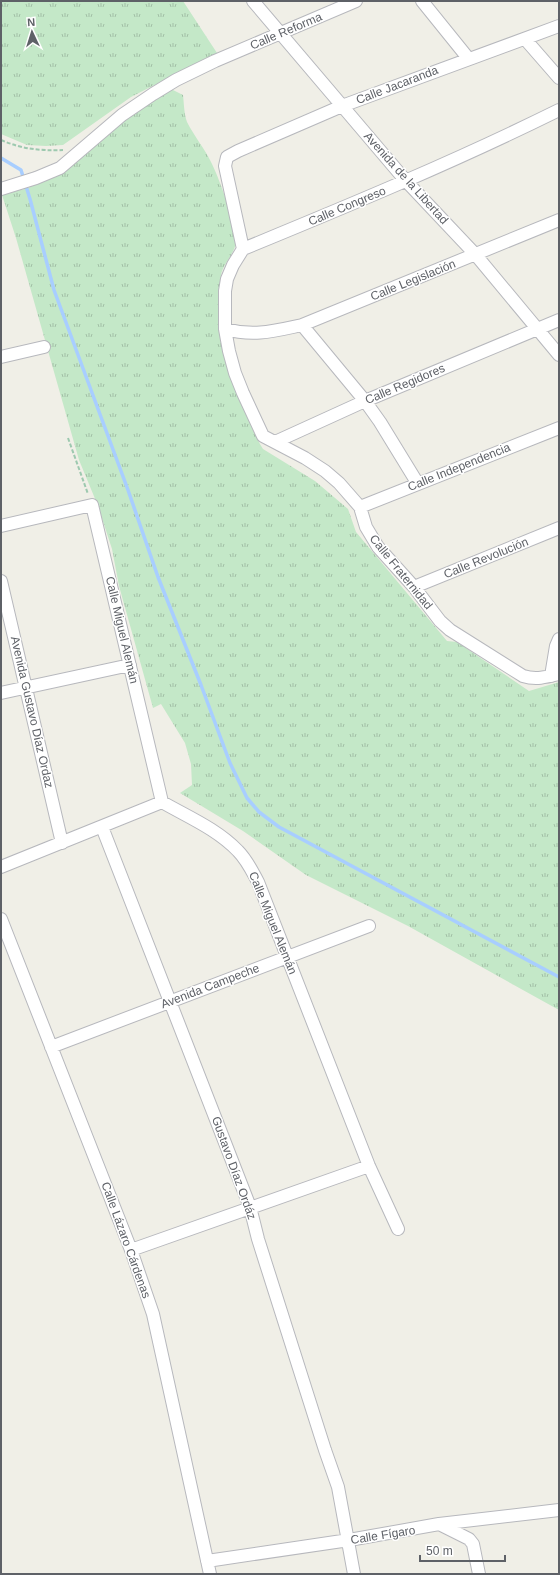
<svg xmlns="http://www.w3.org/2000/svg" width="560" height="1575" viewBox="0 0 560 1575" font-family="Helvetica,sans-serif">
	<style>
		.grass { fill: url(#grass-tufts) }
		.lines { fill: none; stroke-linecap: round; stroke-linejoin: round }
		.stream { stroke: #a8ceff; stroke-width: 3.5 }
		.street-casing { stroke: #b7b8bd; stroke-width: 14 }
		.path { stroke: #9dc9af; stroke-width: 2; stroke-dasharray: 4 2; stroke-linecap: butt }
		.street { stroke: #fff; stroke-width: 12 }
		.labels { text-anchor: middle; stroke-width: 3; stroke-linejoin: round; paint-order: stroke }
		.street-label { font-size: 12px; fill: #5e6167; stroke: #fff }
	</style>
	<defs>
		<pattern id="grass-tufts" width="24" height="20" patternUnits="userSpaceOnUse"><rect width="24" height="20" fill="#c4e8c8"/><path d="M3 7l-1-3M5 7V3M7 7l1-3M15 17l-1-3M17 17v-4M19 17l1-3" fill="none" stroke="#a2bfa6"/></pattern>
	</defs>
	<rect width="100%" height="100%" fill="#f0efe7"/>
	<!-- grass -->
	<path class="grass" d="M1,1H183L217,53L131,97L63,145L46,146L27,145L1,134Z
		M171,89L183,95C184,103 184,114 187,122C194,136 205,149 212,164C221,183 233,217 236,239C237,252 223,263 221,275C213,324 226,369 246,413C251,425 256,438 263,449L315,481L348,509L356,532L447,641L457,642L529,691L559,682V1010L408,926L306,875L243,831L180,793L192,785L191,764L185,743L161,704L153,708L119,586L112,549L98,506L79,460L16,238L2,195L28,188L69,168L119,123Z"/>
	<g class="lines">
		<!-- stream -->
		<path class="stream" d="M1,158L21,170L30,199L54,290L128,490L158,577L201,685L230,763L247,798L259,812L279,827L559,977"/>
		<!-- street casing -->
		<g class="street-casing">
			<path id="street" d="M253,1L406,181L475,254L559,355
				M422,1L468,58
				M559,26L342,106L238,151L227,157L225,166L243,249L233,265L227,279L225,291V329L229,351L235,373L243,393L263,436L305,458L325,471L339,483L360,507L366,527L378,547L414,587L440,621L450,630L523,676C536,680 547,677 559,674
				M525,39L559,78
				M1,189L36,178L60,168L122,115L153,94L176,80L215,61L356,1
				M243,249C350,205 456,161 559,110
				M302,325L365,401L380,422L418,484
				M225,329C254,337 274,331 302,325L559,220
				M1,357L44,347
				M275,442L365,401L559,320
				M360,507L559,428
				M1,526L92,505L162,802C188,817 217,829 238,851C247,860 252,871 258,882L369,1166L398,1229
				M1,581L62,843
				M414,587L559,528
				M551,676L556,646L559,639
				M1,693L130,665
				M102,827L250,1207L258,1239L325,1450L338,1487L354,1574
				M1,867L162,802
				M1,919L131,1250L153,1314L210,1574
				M51,1047L369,926
				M131,1250L369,1166
				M439,1524L469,1539L473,1544L479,1574
				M207,1561L349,1540L439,1524L559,1510"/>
		</g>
		<!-- path -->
		<path class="path" d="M1,140C22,149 40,151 63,150
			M68,438L88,494"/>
		<!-- street -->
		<use href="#street" class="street"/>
	</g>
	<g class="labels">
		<!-- street labels -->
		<g class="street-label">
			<text transform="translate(286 31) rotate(-23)" y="4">Calle Reforma</text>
			<text transform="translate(397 85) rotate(-21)" y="4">Calle Jacaranda</text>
			<text transform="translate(406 178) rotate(48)" y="4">Avenida de la Libertad</text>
			<text transform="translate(347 206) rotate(-23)" y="4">Calle Congreso</text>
			<text transform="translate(413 280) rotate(-22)" y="4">Calle Legislación</text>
			<text transform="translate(405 384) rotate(-23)" y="4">Calle Regidores</text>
			<text transform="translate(459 467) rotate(-22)" y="4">Calle Independencia</text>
			<text transform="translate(486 558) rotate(-22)" y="4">Calle Revolución</text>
			<text transform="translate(401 572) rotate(51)" y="4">Calle Fraternidad</text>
			<text transform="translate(122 630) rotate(77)" y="4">Calle Miguel Alemán</text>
			<text transform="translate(32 712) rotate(77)" y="4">Avenida Gustavo Díaz Ordaz</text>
			<text transform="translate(273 923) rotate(68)" y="4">Calle Miguel Alemán</text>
			<text transform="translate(210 986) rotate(-21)" y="4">Avenida Campeche</text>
			<text transform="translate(234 1168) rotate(70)" y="4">Gustavo Díaz Ordáz</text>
			<text transform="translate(126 1240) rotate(70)" y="4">Calle Lázaro Cárdenas</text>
			<text transform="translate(383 1535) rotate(-9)" y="4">Calle Fígaro</text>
		</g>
	</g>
	<!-- border -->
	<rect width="560" height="1575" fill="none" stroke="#5e6167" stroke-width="4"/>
	<!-- north arrow -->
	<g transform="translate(32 32) rotate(356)" stroke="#ffffff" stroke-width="3" paint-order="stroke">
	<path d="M0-3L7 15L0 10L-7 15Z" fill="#5e6167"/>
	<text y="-6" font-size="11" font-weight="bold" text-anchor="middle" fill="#5e6167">N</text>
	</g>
	<!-- scale -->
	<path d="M420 1555v6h85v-6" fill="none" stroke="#5e6167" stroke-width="2"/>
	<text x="426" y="1555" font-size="12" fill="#5e6167" stroke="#ffffff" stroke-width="3" paint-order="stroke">50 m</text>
</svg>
